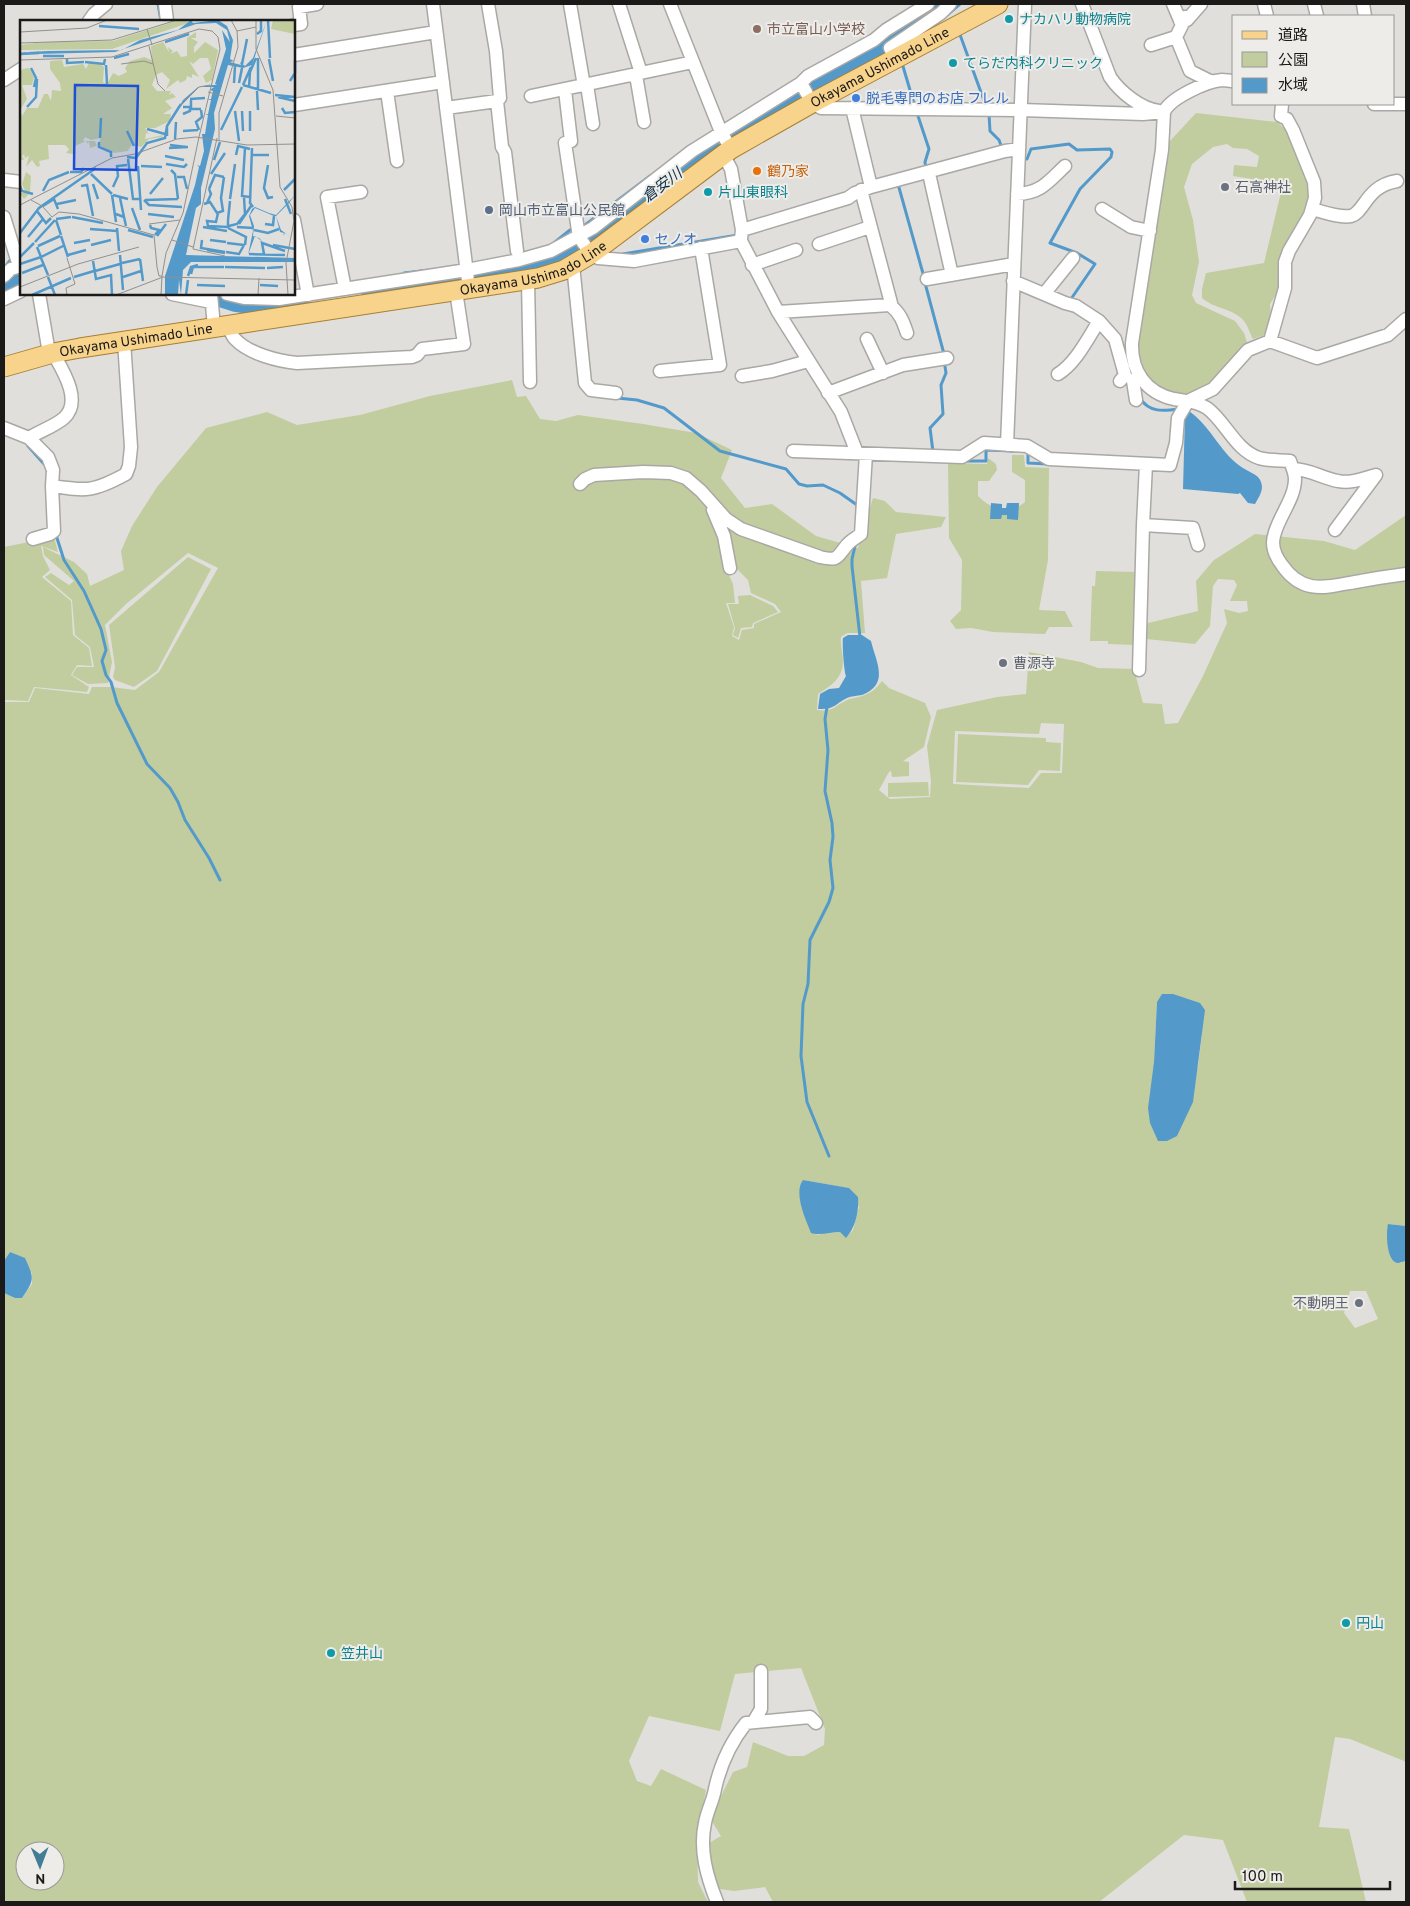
<svg xmlns="http://www.w3.org/2000/svg" width="1410" height="1906" viewBox="0 0 1410 1906" font-family="Overpass,'Noto Sans JP',sans-serif">
	<style>
		.green { fill: #c1cd9f; fill-rule: evenodd }
		.water { fill: #539aca }
		.lines { fill: none; stroke-linecap: round; stroke-linejoin: round }
		.stream { stroke: #539aca; stroke-width: 3 }
		.river { stroke: #539aca; stroke-width: 19 }
		.street-casing { stroke: #aaa8a5; stroke-width: 15 }
		.primary-casing { stroke: #a77f32; stroke-width: 21 }
		.street { stroke: #fff; stroke-width: 12 }
		.primary { stroke: #f8d38c; stroke-width: 19 }
		.culture-dot { fill: #0f9aa8; stroke: #eeece9; stroke-width: 2 }
		.education-dot { fill: #8d6e63; stroke: #eeece9; stroke-width: 2 }
		.shop-dot { fill: #3f7fe0; stroke: #eeece9; stroke-width: 2 }
		.food-dot { fill: #e8710a; stroke: #eeece9; stroke-width: 2 }
		.worship-dot { fill: #6b7280; stroke: #eeece9; stroke-width: 2 }
		.service-dot { fill: #5c6f8a; stroke: #eeece9; stroke-width: 2 }
		.labels { text-anchor: middle; stroke-width: 4; stroke-linejoin: round; paint-order: stroke }
		.culture-label { font-size: 14px; fill: #0d838f; stroke: #eeece9; text-anchor: start }
		.education-label { font-size: 14px; fill: #785e54; stroke: #eeece9; text-anchor: start }
		.street-label { font-size: 14px; fill: #1b1a19; stroke: #eeece9 }
		.shop-label { font-size: 14px; fill: #366cbe; stroke: #eeece9; text-anchor: start }
		.food-label { font-size: 14px; fill: #c56008; stroke: #eeece9; text-anchor: start }
		.worship-label { font-size: 14px; fill: #5b616d; stroke: #eeece9; text-anchor: start }
		.service-label { font-size: 14px; fill: #4e5e75; stroke: #eeece9; text-anchor: start }
		.water-label { font-size: 15px; font-style: italic; fill: #0d2d41; stroke: #eeece9 }
		.inset-river { fill: none; stroke: #539aca; stroke-width: 2.5 }
		.inset-road { fill: none; stroke: #92908e; stroke-width: 1 }
		.view { fill: #1d4ed8; fill-opacity: 0.15; stroke: #1d4ed8; stroke-width: 2.5 }
		.inset-edge { fill: none; stroke: #1b1a19; stroke-width: 2.5 }
	</style>
	<rect width="100%" height="100%" fill="#e1dfdc"/>
	<!-- green -->
	<path class="green" d="M1196,113L1277,122L1289,133L1306,178L1309,204L1279,290L1270,304L1272,326L1264,335L1253,339C1250,334 1248,326 1244,321C1233,308 1214,309 1202,298V289L1206,273L1264,263L1282,188L1254,186L1252,179L1233,176L1234,165L1257,167L1259,156L1247,149L1233,148L1227,144L1213,147L1192,164L1184,187L1193,220L1199,262L1192,295L1196,303L1235,321L1244,333L1248,345C1236,358 1224,373 1211,384C1191,400 1165,396 1148,380C1140,372 1138,357 1136,347L1169,142Z
		M512,380L517,397L526,396L540,419L556,421L578,415L643,424L696,433L732,450L721,478L745,508L772,504L816,536L858,548L873,498L885,501L896,512L946,517L941,527L896,534L887,578L861,581L865,633H847L841,637C840,645 843,653 843,661C843,678 831,686 818,694L817,710C834,712 834,706 847,700C851,698 856,698 859,697C870,694 876,689 882,681L889,688L925,703L931,717L924,747L903,761L909,762V776L892,777L891,771L889,772L879,790L890,799L930,797L931,781L927,746L937,710L997,697L1026,694L1029,652L1081,662L1098,668L1134,669L1143,703L1162,704L1165,724L1178,723L1203,676L1227,623L1224,609L1239,613L1248,611L1247,601H1230L1237,585L1234,580L1218,579L1213,586L1210,626L1195,644L1146,639L1144,624L1198,611L1196,581L1214,560L1255,534L1324,541L1355,550L1406,515V1226L1388,1224L1398,1263L1406,1261V1763L1404,1761L1350,1739L1335,1737L1319,1827L1349,1829L1366,1902H1247L1223,1840L1184,1835L1099,1902H773L765,1887L734,1891L720,1889L714,1878L709,1843L721,1836L710,1818L733,1772L747,1767L753,1742L788,1756H804L824,1745L825,1729L801,1668L735,1674L720,1731L649,1716L629,1761L637,1781L651,1786L661,1769L706,1790L697,1837L698,1882L708,1902H4V1293L15,1298H22L32,1284V1273L10,1252L4,1261V702H29L35,688L89,694L92,687H111L135,690L159,672L218,568L188,553L126,604L105,625L112,662L108,683L88,684L72,675L77,667H94L90,647L75,635L72,600L45,577L51,573L69,585L74,581L44,555L43,547L74,562L87,574L90,586L124,570L121,551L132,526L157,487L206,428L267,412L297,425L360,415L430,396ZM738,570L748,580L751,593L775,604L781,612L754,624V628L742,630L739,640L732,636L734,627L726,603H735L733,584L728,573ZM1041,723L1064,724L1062,773H1041L1029,788L953,784L955,731L1039,734ZM1157,1002L1202,1034L1198,1067L1154,1062ZM803,1180L848,1188L859,1207L853,1230L846,1237L840,1232L824,1233L817,1235ZM1350,1291H1366L1378,1319L1355,1328L1344,1313ZM25,1851H55V1881H25Z
		M1012,455H1024L1025,467L1049,468L1048,560L1039,610L1065,611L1073,627H1049L1045,634L993,632L971,628L956,629L950,621L961,610L962,560L949,538L948,463L987,464L988,458L996,464L997,470L989,481H978V496C992,510 1009,515 1025,502V480L1012,472Z
		M54,537L58,552L41,546L43,556L50,570L42,577L71,601L73,635L89,648L92,666L77,665L71,675L89,687L87,692L34,687L28,701L4,700V547Z
		M188,557L211,569L157,671L134,687L115,680L113,677L115,667L109,625Z
		M1096,571L1138,572L1135,645L1108,644V641H1090L1092,586H1095Z
		M750,595L773,606L778,612L753,623L752,627L741,628L738,638L733,635L735,628L728,604H739L738,596Z
		M958,734L1046,738V742L1061,743L1060,771L1039,770L1028,785L956,782Z
		M928,782L929,796L888,797V783Z"/>
	<!-- water -->
	<path class="water" d="M1187,410C1209,423 1219,451 1240,466C1246,471 1259,474 1261,482C1264,490 1259,497 1255,504L1248,503L1240,493L1238,494L1183,489L1185,414Z
		M991,503L1002,504V508H1006L1007,503H1019L1018,520L1007,519V515H1002L1001,519H990Z
		M848,635H862L871,641C876,662 890,684 862,695C857,696 851,696 847,698C835,704 834,710 818,709L820,694L829,689L839,688L846,676C844,672 842,642 843,638Z
		M1162,994H1173L1200,1003L1205,1010L1193,1102L1177,1136L1167,1141H1158L1150,1123L1148,1108L1154,1062L1157,1002Z
		M803,1180L849,1188L858,1197C859,1211 856,1227 846,1238L840,1232C831,1232 820,1236 811,1233C806,1220 793,1193 803,1180Z
		M1388,1224L1406,1226V1261C1405,1261 1399,1263 1398,1263C1386,1262 1386,1232 1388,1224Z
		M10,1252L25,1258C34,1278 35,1279 22,1298H15L4,1293V1261Z"/>
	<g class="lines">
		<!-- stream -->
		<path class="stream" d="M158,4L161,21
			M947,15L960,4
			M959,32L986,106
			M902,63L915,107
			M917,113L929,149L925,162L926,169
			M989,114L990,131L999,140L1002,148
			M1024,158L1027,159L1031,149L1069,144L1077,150L1110,149L1112,152L1111,157L1080,189L1050,243L1077,253L1095,264L1071,299
			M898,184L924,277
			M585,225L650,176
			M555,242L570,230L574,229
			M623,254L738,235
			M4,268L12,258
			M17,273L20,279
			M404,273L430,270
			M925,283L944,354
			M617,398L637,400L664,408L720,451L786,469L799,484L807,486L823,485L840,493L857,505V508
			M1140,398C1149,413 1164,411 1179,409
			M28,446L44,464
			M933,452L930,428L943,414L941,385L946,373L944,360
			M1028,452V463L1048,464
			M964,461H986V450L1014,451
			M56,535L64,560L84,591L101,629L106,650L102,661L106,675L111,682L117,703L147,764L170,788L178,802L185,820L209,858L220,880
			M856,542L852,559V566L860,637
			M827,707L825,719L828,750L825,791L832,823L833,837L830,860L833,888L829,902L810,940L808,984L803,1004L801,1056L807,1102L829,1156"/>
		<!-- river -->
		<path class="river" d="M4,291L21,278
			M370,291L499,273L543,265L571,253L729,133L874,49L919,20L940,4
			M209,294L234,302L265,307L301,302"/>
		<!-- street casing -->
		<g class="street-casing">
			<path id="street" d="M165,4L167,21
				M433,4L469,289
				M488,4L496,51L500,98L497,101L502,147L505,152L517,251
				M570,4L584,86
				M619,4L641,73
				M670,4L721,132L731,149
				M1082,4L1110,77C1120,92 1141,109 1159,111
				M1264,4L1267,16
				M1314,4L1317,16
				M1363,4L1365,16
				M89,21L94,14L106,4
				M1180,21L1185,17L1187,20L1201,4
				M294,25L301,24L299,7L317,4
				M1176,37L1190,71L1212,82
				M1151,45L1176,37L1182,25L1173,4
				M294,55L436,32
				M895,59L890,48L941,13L950,4
				M636,75L644,122
				M4,80L21,69
				M1234,81C1230,81 1226,80 1222,80C1207,81 1170,98 1164,112L1162,150L1132,343C1131,371 1146,393 1174,399C1185,401 1196,401 1207,408C1226,422 1235,450 1259,458C1269,461 1280,460 1290,461C1292,467 1295,473 1295,479C1295,499 1278,517 1274,536C1271,546 1276,557 1282,565C1304,597 1329,586 1361,581C1376,578 1391,576 1406,574
				M801,83L812,103L821,108L1021,110L1143,114L1164,112
				M587,85L593,124
				M565,90L571,141L565,143L579,237L591,254L598,258L634,261L741,241L778,312L841,412L857,453
				M387,91L397,161
				M531,96L693,62
				M1374,104H1406
				M294,105L443,82
				M446,108L497,101
				M852,108L871,187
				M723,154L731,169L742,230L741,239
				M930,178L952,275
				M4,180L21,182
				M1017,194C1041,193 1048,182 1065,166
				M1102,209L1131,227L1150,231
				M1312,209C1323,212 1339,218 1351,216C1365,212 1366,186 1397,181
				M4,217L19,266
				M294,220L308,295
				M742,230L848,198L855,193L871,187L1005,151L1019,149
				M819,244L870,227
				M573,265L585,383L591,390L616,393
				M752,265L796,250
				M4,276L11,269L21,266
				M927,279L1014,264
				M528,280L530,382
				M1013,281L1065,303L1076,306L1099,321L1115,339L1125,375L1120,381
				M345,289L327,197L361,192
				M39,294L49,353
				M172,294L211,302
				M211,294L214,327
				M227,294L244,298L279,299L467,270L519,260L551,251L593,228L692,151L801,83L808,76L874,40L886,30L928,4
				M1044,294L1073,258
				M4,299L21,291
				M890,305C900,313 903,321 907,333
				M778,312L890,305L891,303L861,190
				M228,325C230,329 231,335 235,339C249,354 278,361 297,363L412,357L417,355L422,349L464,344L456,291
				M867,339L883,373
				M1270,341L1317,358L1388,335L1406,319
				M660,371L720,365L701,248
				M1058,374C1076,363 1088,338 1099,321
				M742,376L772,371L808,361
				M828,393L903,365L947,358
				M1136,400L1133,381L1139,375
				M4,428L29,438L48,457L53,470L52,486L54,531L50,534L33,539
				M29,438C40,431 55,426 64,418C83,401 62,369 53,353
				M1007,445L1025,4
				M793,451L962,457L984,443L1027,446L1049,459L1170,465L1176,443L1178,418L1188,401L1213,389L1248,350L1270,341L1285,288V262L1289,251L1310,215L1315,198L1314,182L1293,130L1287,119L1281,116L1282,104
				M1146,464L1143,525L1193,528L1198,545
				M1293,469C1309,469 1322,478 1338,481C1351,484 1364,478 1376,475L1335,530
				M580,484L585,479L594,475L643,472L671,473L686,478L701,491L726,519L741,529L820,557C839,561 836,558 847,545C851,540 856,538 861,534L866,454
				M52,486C87,491 93,492 126,474L129,466L131,447L124,341
				M713,510L724,536L730,568
				M1139,670L1143,525
				M754,1721L761,1709V1671
				M717,1902C707,1877 699,1850 705,1823C707,1811 713,1801 715,1789C720,1766 731,1742 746,1723L810,1717L816,1723"/>
		</g>
		<!-- primary casing -->
		<g class="primary-casing">
			<g id="primary">
				<path id="s1" d="M4,367L53,353L80,348L538,278L564,270L591,254L731,149L812,103L998,4"/>
			</g>
		</g>
		<!-- street -->
		<use href="#street" class="street"/>
		<!-- primary -->
		<use href="#primary" class="primary"/>
	</g>
	<!-- markers -->
	<g class="culture-dot">
		<circle cx="1009" cy="19" r="5"/>
		<circle cx="953" cy="63" r="5"/>
		<circle cx="708" cy="192" r="5"/>
		<circle cx="1346" cy="1623" r="5"/>
		<circle cx="331" cy="1653" r="5"/>
	</g>
	<circle class="education-dot" cx="757" cy="29" r="5"/>
	<g class="shop-dot">
		<circle cx="856" cy="98" r="5"/>
		<circle cx="645" cy="239" r="5"/>
	</g>
	<circle class="food-dot" cx="757" cy="171" r="5"/>
	<g class="worship-dot">
		<circle cx="1225" cy="187" r="5"/>
		<circle cx="1003" cy="663" r="5"/>
		<circle cx="1359" cy="1303" r="5"/>
	</g>
	<circle class="service-dot" cx="489" cy="210" r="5"/>
	<g class="labels">
		<!-- culture labels -->
		<g class="culture-label">
			<text x="1019" y="24">ナカハリ動物病院</text>
			<text x="963" y="68">てらだ内科クリニック</text>
			<text x="718" y="197">片山東眼科</text>
			<text x="1356" y="1628">円山</text>
			<text x="341" y="1658">笠井山</text>
		</g>
		<!-- education labels -->
		<g class="education-label">
			<text x="767" y="34">市立富山小学校</text>
		</g>
		<!-- street labels -->
		<g class="street-label">
			<text dy="5" stroke="none"><textPath href="#s1" startOffset="945">Okayama Ushimado Line</textPath></text>
			<text dy="5" stroke="none"><textPath href="#s1" startOffset="540">Okayama Ushimado Line</textPath></text>
			<text dy="5" stroke="none"><textPath href="#s1" startOffset="135">Okayama Ushimado Line</textPath></text>
		</g>
		<!-- shop labels -->
		<g class="shop-label">
			<text x="866" y="103">脱毛専門のお店 フレル</text>
			<text x="655" y="244">セノオ</text>
		</g>
		<!-- food labels -->
		<g class="food-label">
			<text x="767" y="176">鶴乃家</text>
		</g>
		<!-- worship labels -->
		<g class="worship-label">
			<text x="1235" y="192">石高神社</text>
			<text x="1013" y="668">曹源寺</text>
			<text x="1349" y="1308" text-anchor="end">不動明王</text>
		</g>
		<!-- service labels -->
		<g class="service-label">
			<text x="499" y="215">岡山市立富山公民館</text>
		</g>
		<!-- water labels -->
		<g class="water-label">
			<text transform="translate(662 185) rotate(-37)" y="5">倉安川</text>
		</g>
	</g>
	<!-- overview -->
	<g transform="translate(20 20)">
		<rect width="275" height="275" fill="#e1dfdc"/>
		<path d="M159,0L171,2L92,29L0,30V25L25,22L93,21ZM253,0H275V14L251,9ZM176,12V18H171L178,22L174,27V33L185,22L198,30L192,60L186,63L183,56L191,49L188,38H180L173,44L169,41L179,57L172,54V58L167,56L166,60L160,63L158,60L146,69L150,60L142,52L136,55L132,65L137,71H151L149,75L152,73L156,77L145,81L152,88L143,94H151L150,101L135,108H125L129,114L126,113L125,119L143,115L142,117L129,119L121,127L112,124L108,131L94,133L79,125L70,128L69,121H75L77,126L81,118L71,120L65,117L63,121H69L68,124L66,121L55,126L53,134L46,133L49,129L45,125H28L29,139L19,141L20,146L17,147L12,140L6,147L9,136L5,138L4,134L2,137L5,139L0,141V51L3,49L9,48L14,57L12,65H2L7,79L0,90L2,96L7,88H18L24,74H28L31,81L32,70L41,71L40,63L30,49V41L42,40L44,47L63,44L66,49L69,43H79L84,47L83,62L87,64L93,53L99,56L107,52L105,48L110,41L124,37L132,40L131,26L143,22L149,32L148,27L153,31L150,34L157,31L161,37L167,36V18ZM6,152L11,156L10,173L4,179L0,173H6L2,164Z" fill="#c1cd9f"/>
		<path d="M171,0L173,3L198,0L207,6L213,20L210,39L214,41L210,42L221,45L220,42L225,46L233,38L247,0L232,45L223,48L208,45L194,93L195,109L181,168V184L176,188L166,235L275,238V242H171L163,250L161,275L159,260L158,275H145V256L175,165L179,147L177,145L180,146L184,131L182,114H185L188,95L185,94H188L191,80L187,79H191L193,71L190,70L194,67H179L158,89L163,80L178,67L192,65L198,42L192,65H197L195,64L206,29L202,10L210,22L207,10L196,3L176,4L95,32L16,34L7,32L3,35L0,33L7,32L29,31L102,30L120,20L158,10ZM275,175L269,183L256,196L261,210L275,220L265,213L263,216L264,213L260,212L256,196H254L235,188L230,195L234,206L233,216L239,218L243,222L256,226L243,222L235,216L228,235L233,211L229,196L232,189L235,187L249,193L250,183L249,193L256,195Z" fill="#539aca"/>
		<path class="inset-river" d="M248,0L250,38M79,6L119,9M237,14L241,11V0M145,22L169,14M0,34L19,33M23,36H44M94,38L109,34M47,39V43L64,42M249,39L253,61M65,42L84,44L85,39M222,44L227,19M86,45L87,64M11,48L16,58L14,67M270,61L275,53V40M214,63L215,46M219,63L222,48M223,65L251,73M223,65L231,47M229,67L230,52L236,38M238,69V38M237,71L238,90M255,75L275,77M258,77L275,81M170,79L185,78M171,80V89H181M7,87L16,77L17,59M262,88L265,93L275,92M215,91L219,121M222,91L223,111M230,91V111M163,94L170,91V87H163M127,109L145,114M179,110L176,102L182,97L181,90M201,110L222,67M107,111L114,126M163,111L178,110M147,116V106L161,84M80,118L81,98M155,119L156,102M79,122V127L91,132V137M150,125L166,127M149,128L168,127M225,128L222,176L230,177M232,128L230,183L233,187M216,135L218,126L230,129M233,135H249M145,136L164,140M107,137L116,138L127,123L145,118L147,106L159,87M108,139L113,179H120M194,140L200,122M146,144L164,147L167,144M248,145L244,168L248,178L253,177M118,146L121,190M121,146L142,147M151,150L155,154L158,179M50,152H61L64,148M71,154L92,174M191,154L205,133M157,157H164L167,169M73,164L78,179M0,166L2,171L13,174M61,166L67,165L73,196M93,167L98,156L97,146L107,145M189,169L195,155L204,157M264,170L275,159M23,171L29,160L49,152M130,174L143,158M92,175L96,202M93,175L108,179M100,178L104,197M210,179L215,144M265,179L271,194M124,180L129,185L162,187M125,180L158,179M187,183L191,174L189,169M37,184L56,180M184,184L190,182L197,193L203,191L201,178L204,157M23,186L34,179L38,189M112,188L120,210M17,191L26,203L31,198M198,193L196,202L187,201L188,206L208,207V200M96,194L104,197L106,206M128,194L154,197M52,197L83,203M36,199L51,197M36,200L41,215M208,200L210,181M219,204L231,186M245,204L253,205L254,196M130,205L131,208L139,210L135,215M209,206L217,204L225,194L224,177M183,207L207,211M217,207L233,208M97,208L99,231M208,208L226,217L225,225M70,209L97,211M108,210L133,217M234,210L248,213L259,209M0,213L19,188L76,148M41,216L48,237M137,216L146,204M8,217L23,199M182,220L181,228L205,232M190,220L206,222M15,222L35,200M54,223L70,220M207,223L224,225M71,225L91,220M253,225L275,229M18,226L40,216M17,227L21,237L43,226M187,230L205,233M206,232L219,234L224,225M229,234L265,235M244,234L242,223L265,231M48,235L66,230M100,235L103,270M0,237L14,223M21,238L28,255M120,239L123,261M73,241L76,259L91,255L92,275M102,243L120,239M0,244L21,237M205,247L245,248M247,248L263,247M75,251L100,244M2,253L23,245M171,254L173,247H204M168,256L171,247L178,245M28,257L35,275M54,257L74,251M103,257L121,251M177,265L205,266M240,265L258,266M12,275L51,258M166,275L168,260"/>
		<path class="inset-road" d="M236,0V29L253,70L260,167L272,187L274,201L266,243L268,275M127,9L132,25M217,11L236,7M0,12L67,8L87,0M0,23L92,20L157,0M129,26L138,64L145,71M0,40L92,37L179,9L192,11L198,17L200,29L179,117M101,44L124,41L133,44M188,72L203,76M162,84L179,67L190,65M256,96L275,98M197,118L173,229L205,236M199,120V93L218,27L217,11L211,0M11,180L22,186L32,197L39,192L59,194L134,215L137,247L139,256H142L141,275M0,185L92,138L115,134L157,119L176,117L227,125L275,124M129,204L160,200M152,220L173,227M142,256L146,233L163,193L179,117M0,267L58,244L119,227M47,275L46,268L55,264L47,238M96,275L143,257L275,260M238,275L239,258"/>
		<path class="view" d="M55,65L118,66L116,150L54,149Z"/>
		<rect width="275" height="275" class="inset-edge"/>
	</g>
	<!-- border -->
	<rect width="1410" height="1906" fill="none" stroke="#1b1a19" stroke-width="10"/>
	<!-- legend -->
	<rect x="1232" y="15" width="162" height="90" fill="#eeece9" stroke="#9a9896"/>
	<rect x="1242" y="31" width="25" height="8" fill="#f8d38c" stroke="#9a9896"/>
	<text x="1278" y="40" font-size="15" fill="#1b1a19">道路</text>
	<rect x="1242" y="52" width="25" height="15" fill="#c1cd9f" stroke="#9a9896"/>
	<text x="1278" y="65" font-size="15" fill="#1b1a19">公園</text>
	<rect x="1242" y="78" width="25" height="15" fill="#539aca" stroke="#9a9896"/>
	<text x="1278" y="90" font-size="15" fill="#1b1a19">水域</text>
	<!-- north arrow -->
	<g transform="translate(40 1866) rotate(179)"><circle r="24" fill="#eeece9" stroke="#9a9896"/>
	<path d="M0-4L9 19L0 12L-9 19Z" fill="#417d94"/>
	<text y="-8" font-size="14" font-weight="bold" text-anchor="middle" fill="#1b1a19">N</text>
	</g>
	<!-- scale -->
	<path d="M1235 1881v8h155v-8" fill="none" stroke="#1b1a19" stroke-width="2.5"/>
	<text x="1242" y="1881" font-size="15" fill="#1b1a19" stroke="#eeece9" stroke-width="4" paint-order="stroke">100 m</text>
</svg>
